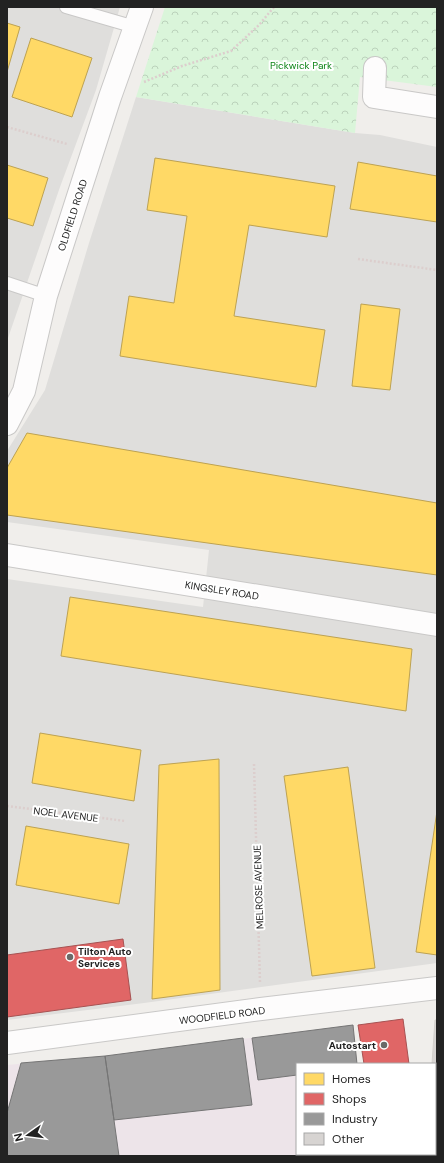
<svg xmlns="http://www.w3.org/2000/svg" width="444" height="1163" viewBox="0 0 444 1163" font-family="'DM Sans',sans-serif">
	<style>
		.residential { fill: #dfdedc }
		.industrial { fill: #ede4e9 }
		.park { fill: url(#park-crowns) }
		.homes { fill: #ffd966; stroke: #bda252 }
		.shops { fill: #e06666; stroke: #a75252 }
		.industry { fill: #999; stroke: #757575 }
		.building { fill: #d7d4d2; stroke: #d3d0cc }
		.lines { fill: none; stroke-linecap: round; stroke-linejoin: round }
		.service-casing { stroke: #c9c8c7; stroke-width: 14 }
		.minor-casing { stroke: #c9c8c7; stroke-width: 24 }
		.path { stroke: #dccecd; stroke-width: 2.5; stroke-dasharray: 2 2; stroke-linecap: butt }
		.service { stroke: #fdfcfc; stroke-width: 12 }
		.minor { stroke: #fdfcfc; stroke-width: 22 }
		.poi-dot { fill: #6a6968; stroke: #fff; stroke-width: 1.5 }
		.labels { text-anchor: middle; stroke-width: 4; stroke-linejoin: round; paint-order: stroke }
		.park-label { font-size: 10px; fill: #0c8416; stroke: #fff }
		.street-label { font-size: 10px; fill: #222; stroke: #fff }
		.poi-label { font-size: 10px; font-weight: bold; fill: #222; stroke: #fff; text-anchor: start }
	</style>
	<defs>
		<pattern id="park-crowns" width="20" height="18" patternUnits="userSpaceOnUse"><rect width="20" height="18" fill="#daf5da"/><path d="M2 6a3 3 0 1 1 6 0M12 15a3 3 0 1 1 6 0" fill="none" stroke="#bbd2bb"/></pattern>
	</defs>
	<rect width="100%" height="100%" fill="#f0eeeb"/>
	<!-- residential -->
	<path class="residential" d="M7,7H120L96,90L60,187L7,341Z
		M136,97L355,133L380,135L437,147V963L144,1003L7,1020V579L203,607L209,550L7,522V451L45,390L89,243Z"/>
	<!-- industrial -->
	<path class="industrial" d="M353,1025L357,1064H297V1154H371L372,1156H7V1065L105,1056Z"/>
	<!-- park -->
	<path class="park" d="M165,7H437V87L360,77L355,133L136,97Z"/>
	<!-- homes -->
	<path class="homes" d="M7,23L20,27L7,72Z
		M31,38L92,58L72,117L12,97Z
		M155,158L335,186L327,237L249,225L234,316L325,330L316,387L120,356L129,296L174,303L187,216L147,210Z
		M358,162L437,176V222L350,209Z
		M7,165L48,178L33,226L7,218Z
		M361,304L400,309L390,390L352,386Z
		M27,433L437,503V575L7,515V468Z
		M70,597L412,649L406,711L61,656Z
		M40,733L141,750L134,801L32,783Z
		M219,759L220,990L152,999L159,765Z
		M348,767L375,968L312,976L284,776Z
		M437,811V955L416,952Z
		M26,826L129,844L119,904L16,885Z"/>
	<!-- shops -->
	<path class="shops" d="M123,939L131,1000L7,1017V955Z
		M403,1019L409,1064H364L358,1025Z"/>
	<!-- industry -->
	<path class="industry" d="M353,1025L357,1064H297V1075L258,1080L252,1038Z
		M243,1038L252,1105L114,1120L105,1056Z
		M105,1056L119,1156H7V1113L21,1063Z"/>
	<!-- building -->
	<path class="building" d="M435,1020H437V1096H435V1064H432Z"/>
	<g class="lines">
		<!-- service casing -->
		<g class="service-casing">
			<path id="service" d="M66,7L135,27
				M7,283L46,296"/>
		</g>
		<!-- minor casing -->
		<g class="minor-casing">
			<path id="minor" d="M375,68L374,97L437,107
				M7,424L24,391L46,296L110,97L142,7
				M7,555L437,625
				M7,1043L261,1009L437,988"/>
		</g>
		<!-- path -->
		<path class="path" d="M144,82L182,66L231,51L259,25L274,7
			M7,127L67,144
			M358,259L437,270
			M254,764L260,983
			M7,806L125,821"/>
		<!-- service -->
		<use href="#service" class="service"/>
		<!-- minor -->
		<use href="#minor" class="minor"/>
	</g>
	<!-- markers -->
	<g class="poi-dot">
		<circle cx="70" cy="957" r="4"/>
		<circle cx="384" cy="1045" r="4"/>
	</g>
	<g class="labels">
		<!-- park labels -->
		<g class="park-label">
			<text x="301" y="69">Pickwick Park</text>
		</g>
		<!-- street labels -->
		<g class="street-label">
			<text transform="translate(72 215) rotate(-72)" y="4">OLDFIELD ROAD</text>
			<text transform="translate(222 590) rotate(9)" y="4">KINGSLEY ROAD</text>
			<text transform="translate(66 814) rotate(7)" y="4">NOEL AVENUE</text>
			<text transform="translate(258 887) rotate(-92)" y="4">MELROSE AVENUE</text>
			<text transform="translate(222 1015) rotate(-7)" y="4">WOODFIELD ROAD</text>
		</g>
		<!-- poi labels -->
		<g class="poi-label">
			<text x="78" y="955">Tilton Auto<tspan x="78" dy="12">Services</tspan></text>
			<text x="376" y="1049" text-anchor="end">Autostart</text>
		</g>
	</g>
	<!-- border -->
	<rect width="444" height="1163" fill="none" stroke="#222222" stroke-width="16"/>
	<!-- legend -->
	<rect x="296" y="1063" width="140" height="92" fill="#ffffff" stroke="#a7a7a7"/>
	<rect x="304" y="1073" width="20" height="12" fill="#ffd966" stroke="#a7a7a7"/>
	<text x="332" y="1083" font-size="12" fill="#222222">Homes</text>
	<rect x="304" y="1093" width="20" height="12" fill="#e06666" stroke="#a7a7a7"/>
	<text x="332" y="1103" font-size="12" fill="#222222">Shops</text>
	<rect x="304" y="1113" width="20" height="12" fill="#999999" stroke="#a7a7a7"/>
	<text x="332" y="1123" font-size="12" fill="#222222">Industry</text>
	<rect x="304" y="1133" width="20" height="12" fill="#d7d4d2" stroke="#a7a7a7"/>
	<text x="332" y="1143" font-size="12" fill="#222222">Other</text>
	<!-- north arrow -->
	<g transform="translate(28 1135) rotate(256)" stroke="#ffffff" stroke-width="3" paint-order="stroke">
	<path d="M0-3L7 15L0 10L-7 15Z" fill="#222222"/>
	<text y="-6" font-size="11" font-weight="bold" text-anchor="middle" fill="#222222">N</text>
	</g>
</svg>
